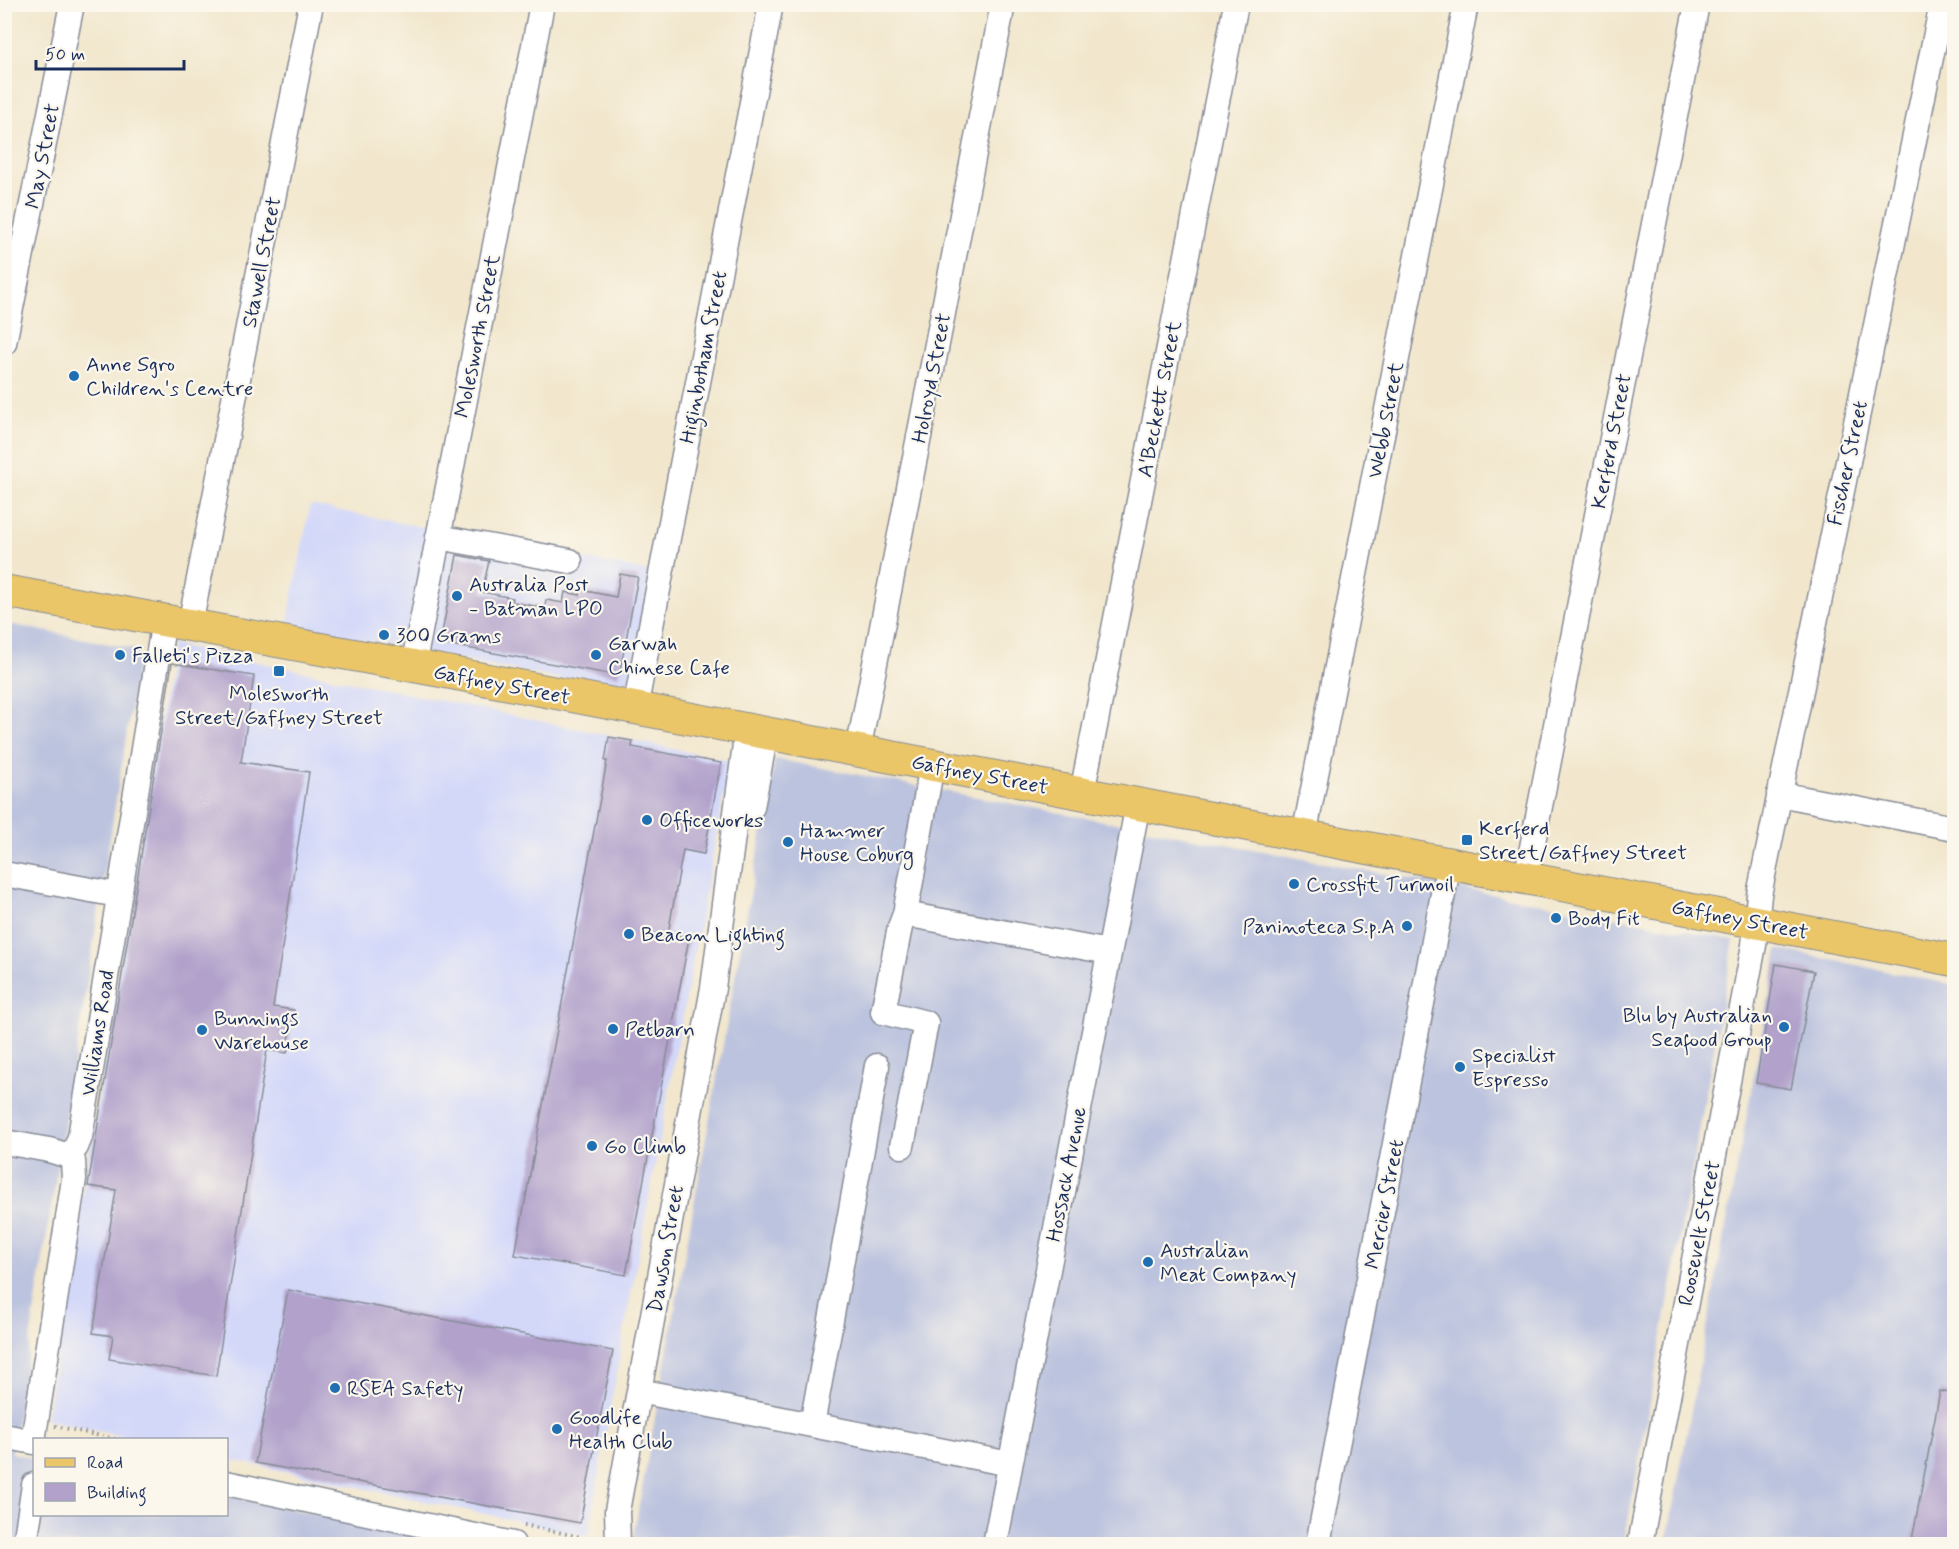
<svg xmlns="http://www.w3.org/2000/svg" width="1959" height="1549" viewBox="0 0 1959 1549" font-family="Mynerve,sans-serif">
	<style>
		.built { fill: #d3d8f9 }
		.industrial { fill: #bcc3de }
		.building { fill: #b1a1cb }
		.lines { fill: none; stroke-linecap: round; stroke-linejoin: round }
		.minor-casing { stroke: #868b96; stroke-width: 27 }
		.major-casing { stroke: #868b96; stroke-width: 34 }
		.path { stroke: #868b96; stroke-width: 4; stroke-dasharray: 1.5 4.5; stroke-linecap: butt }
		.minor { stroke: #fff; stroke-width: 24 }
		.major { stroke: #eac669; stroke-width: 32 }
		.poi-dot { fill: #1f6fb2; stroke: #fbf7ec; stroke-width: 2 }
		.labels { text-anchor: middle; stroke-width: 4.5; stroke-linejoin: round; paint-order: stroke }
		.street-label { font-size: 21px; fill: #1b2f5e; stroke: #fbf7ec }
		.poi-label { font-size: 21px; fill: #1b2f5e; stroke: #fbf7ec; text-anchor: start }
	</style>
	<rect width="100%" height="100%" fill="#fbf7ec"/>
	<filter id="ink" filterUnits="userSpaceOnUse"><feTurbulence type="fractalNoise" baseFrequency=".0167" numOctaves="2"/><feDisplacementMap in="SourceGraphic" scale="12" xChannelSelector="R" yChannelSelector="G"/><feConvolveMatrix kernelMatrix="1 2 1 2 8 2 1 2 1" color-interpolation-filters="sRGB"/></filter>
	<filter id="wash" filterUnits="userSpaceOnUse"><feTurbulence type="fractalNoise" baseFrequency=".008" numOctaves="4" result="noise"/><feDisplacementMap in="SourceGraphic" scale="24" xChannelSelector="R" yChannelSelector="G"/><feGaussianBlur stdDeviation="1.35" result="paint"/><feColorMatrix in="noise" values="0 0 0 0 0 0 0 0 0 0 0 0 0 0 0 0 0 1.4 0 .05"/><feComposite in="paint" operator="in"/></filter>
	<g filter="url(#wash)">
		<rect width="100%" height="100%" fill="#f2e7cd"/>
		<!-- built -->
		<path class="built" d="M310,505L651,572L627,692L287,625Z
			M172,644L730,761L621,1348L588,1536L227,1459L226,1440L135,1439L46,1420Z"/>
		<!-- industrial -->
		<path class="industrial" d="M4,623L140,650L12,1453L34,1458V1514H226L227,1496L467,1544H5Z
			M775,759L1734,940L1624,1544H632Z
			M1778,949L1954,985V1544H1666Z"/>
		<g id="blocks">
			<!-- building -->
			<path class="building" d="M457,555L489,561L482,592L513,598L512,602L545,608L546,600L563,603L565,592L580,595L581,590L616,597L620,574L638,577L619,676L440,643Z
				M172,663L254,676L241,762L309,772L273,1007L294,1010L287,1053L267,1050L216,1376L109,1359L113,1336L93,1333L116,1190L88,1186Z
				M609,737L633,741L632,747L721,763L704,854L683,850L668,934L689,938L626,1275L515,1255L607,761H605Z
				M1776,964L1814,971L1791,1089L1756,1083Z
				M288,1290L613,1351L580,1523L255,1463Z
				M1940,1391L1954,1394V1545H1911Z"/>
		</g>
	</g>
	<g filter="url(#ink)">
		<use href="#blocks" fill-opacity="0" stroke="#868b96" stroke-width="1.5"/>
		<g class="lines">
			<!-- minor casing -->
			<g class="minor-casing">
				<path id="minor" d="M4,343L72,4
					M438,537L570,561
					M190,625L311,4
					M413,667L542,4
					M635,709L771,4
					M858,751L1003,4
					M932,765L905,914L1109,952
					M1082,793L1236,4
					M1779,794L1954,828
					M752,807L766,733
					M1304,836L1466,4
					M4,874L118,895
					M1526,878L1697,4
					M4,1142L49,1150L69,1156
					M902,1146L926,1023L883,1012L900,927L905,914
					M69,1156L76,1147L80,1137L164,620
					M639,1391L1010,1464
					M812,1425L877,1066
					M4,1436L34,1442
					M33,1441L74,1179L73,1161L69,1156
					M226,1483L513,1544
					M25,1544L34,1485
					M618,1544L617,1511L713,988L747,729
					M995,1544L1138,804
					M1318,1544L1449,863
					M1640,1544L1754,945L1759,895L1942,4"/>
			</g>
			<!-- major casing -->
			<g class="major-casing">
				<path id="major" d="M4,591L441,671L1954,960"/>
			</g>
			<!-- path -->
			<path class="path" d="M55,1426L119,1440
				M524,1525L581,1537"/>
			<!-- minor -->
			<use href="#minor" class="minor"/>
			<!-- major -->
			<use href="#major" class="major"/>
		</g>
	</g>
	<!-- markers -->
	<g class="poi-dot">
		<circle cx="74" cy="376" r="6"/>
		<circle cx="457" cy="596" r="6"/>
		<circle cx="384" cy="635" r="6"/>
		<circle cx="120" cy="655" r="6"/>
		<circle cx="596" cy="655" r="6"/>
		<rect x="273" y="665" width="12" height="12" rx="3"/>
		<circle cx="647" cy="820" r="6"/>
		<rect x="1461" y="834" width="12" height="12" rx="3"/>
		<circle cx="788" cy="842" r="6"/>
		<circle cx="1294" cy="884" r="6"/>
		<circle cx="1556" cy="918" r="6"/>
		<circle cx="1407" cy="926" r="6"/>
		<circle cx="629" cy="934" r="6"/>
		<circle cx="1784" cy="1027" r="6"/>
		<circle cx="613" cy="1029" r="6"/>
		<circle cx="202" cy="1030" r="6"/>
		<circle cx="1460" cy="1067" r="6"/>
		<circle cx="592" cy="1146" r="6"/>
		<circle cx="1148" cy="1262" r="6"/>
		<circle cx="335" cy="1388" r="6"/>
		<circle cx="557" cy="1429" r="6"/>
	</g>
	<g class="labels">
		<!-- street labels -->
		<g class="street-label">
			<text transform="translate(42 156) rotate(-79)" y="7">May Street</text>
			<text transform="translate(261 262) rotate(-79)" y="7">Stawell Street</text>
			<text transform="translate(477 336) rotate(-79)" y="7">Molesworth Street</text>
			<text transform="translate(703 357) rotate(-79)" y="7">Higinbotham Street</text>
			<text transform="translate(931 378) rotate(-79)" y="7">Holroyd Street</text>
			<text transform="translate(1159 399) rotate(-79)" y="7">A'Beckett Street</text>
			<text transform="translate(1385 420) rotate(-79)" y="7">Webb Street</text>
			<text transform="translate(1611 441) rotate(-79)" y="7">Kerferd Street</text>
			<text transform="translate(1847 463) rotate(-78)" y="7">Fischer Street</text>
			<text transform="translate(502 684) rotate(11)" y="7">Gaffney Street</text>
			<text transform="translate(980 774) rotate(11)" y="7">Gaffney Street</text>
			<text transform="translate(1740 919) rotate(11)" y="7">Gaffney Street</text>
			<text transform="translate(97 1033) rotate(-81)" y="7">Williams Road</text>
			<text transform="translate(1066 1174) rotate(-79)" y="7">Hossack Avenue</text>
			<text transform="translate(1384 1204) rotate(-79)" y="7">Mercier Street</text>
			<text transform="translate(1699 1233) rotate(-79)" y="7">Roosevelt Street</text>
			<text transform="translate(665 1249) rotate(-80)" y="7">Dawson Street</text>
		</g>
		<!-- poi labels -->
		<g class="poi-label">
			<text x="86" y="371">Anne Sgro<tspan x="86" dy="24">Children's Centre</tspan></text>
			<text x="469" y="591">Australia Post<tspan x="469" dy="24">- Batman LPO</tspan></text>
			<text x="396" y="642">300 Grams</text>
			<text x="608" y="650">Garwah<tspan x="608" dy="24">Chinese Cafe</tspan></text>
			<text x="132" y="662">Falleti's Pizza</text>
			<text x="279" y="700" text-anchor="middle">Molesworth<tspan x="279" dy="24">Street/Gaffney Street</tspan></text>
			<text x="659" y="827">Officeworks</text>
			<text x="1479" y="835">Kerferd<tspan x="1479" dy="24">Street/Gaffney Street</tspan></text>
			<text x="800" y="837">Hammer<tspan x="800" dy="24">House Coburg</tspan></text>
			<text x="1306" y="891">Crossfit Turmoil</text>
			<text x="1568" y="925">Body Fit</text>
			<text x="1395" y="933" text-anchor="end">Paninoteca S.p.A</text>
			<text x="641" y="941">Beacon Lighting</text>
			<text x="1772" y="1022" text-anchor="end">Blu by Australian<tspan x="1772" dy="24">Seafood Group</tspan></text>
			<text x="214" y="1025">Bunnings<tspan x="214" dy="24">Warehouse</tspan></text>
			<text x="625" y="1036">Petbarn</text>
			<text x="1472" y="1062">Specialist<tspan x="1472" dy="24">Espresso</tspan></text>
			<text x="604" y="1153">Go Climb</text>
			<text x="1160" y="1257">Australian<tspan x="1160" dy="24">Meat Company</tspan></text>
			<text x="347" y="1395">RSEA Safety</text>
			<text x="569" y="1424">Goodlife<tspan x="569" dy="24">Health Club</tspan></text>
		</g>
	</g>
	<!-- margin -->
	<rect width="1959" height="1549" fill="none" stroke="#fbf7ec" stroke-width="24"/>
	<!-- legend -->
	<rect x="33" y="1438" width="195" height="78" fill="#fbf7ec" stroke="#a1a7b3" stroke-width="1.5"/>
	<rect x="45" y="1458" width="30" height="9" fill="#eac669" stroke="#a1a7b3" stroke-width="1.5"/>
	<text x="87" y="1468" font-size="18" fill="#1b2f5e">Road</text>
	<rect x="45" y="1483" width="30" height="18" fill="#b1a1cb" stroke="#a1a7b3" stroke-width="1.5"/>
	<text x="87" y="1498" font-size="18" fill="#1b2f5e">Building</text>
	<!-- scale -->
	<path d="M36 60v9h148v-9" fill="none" stroke="#1b2f5e" stroke-width="3"/>
	<text x="45" y="60" font-size="18" fill="#1b2f5e" stroke="#fbf7ec" stroke-width="4.5" paint-order="stroke">50 m</text>
</svg>
